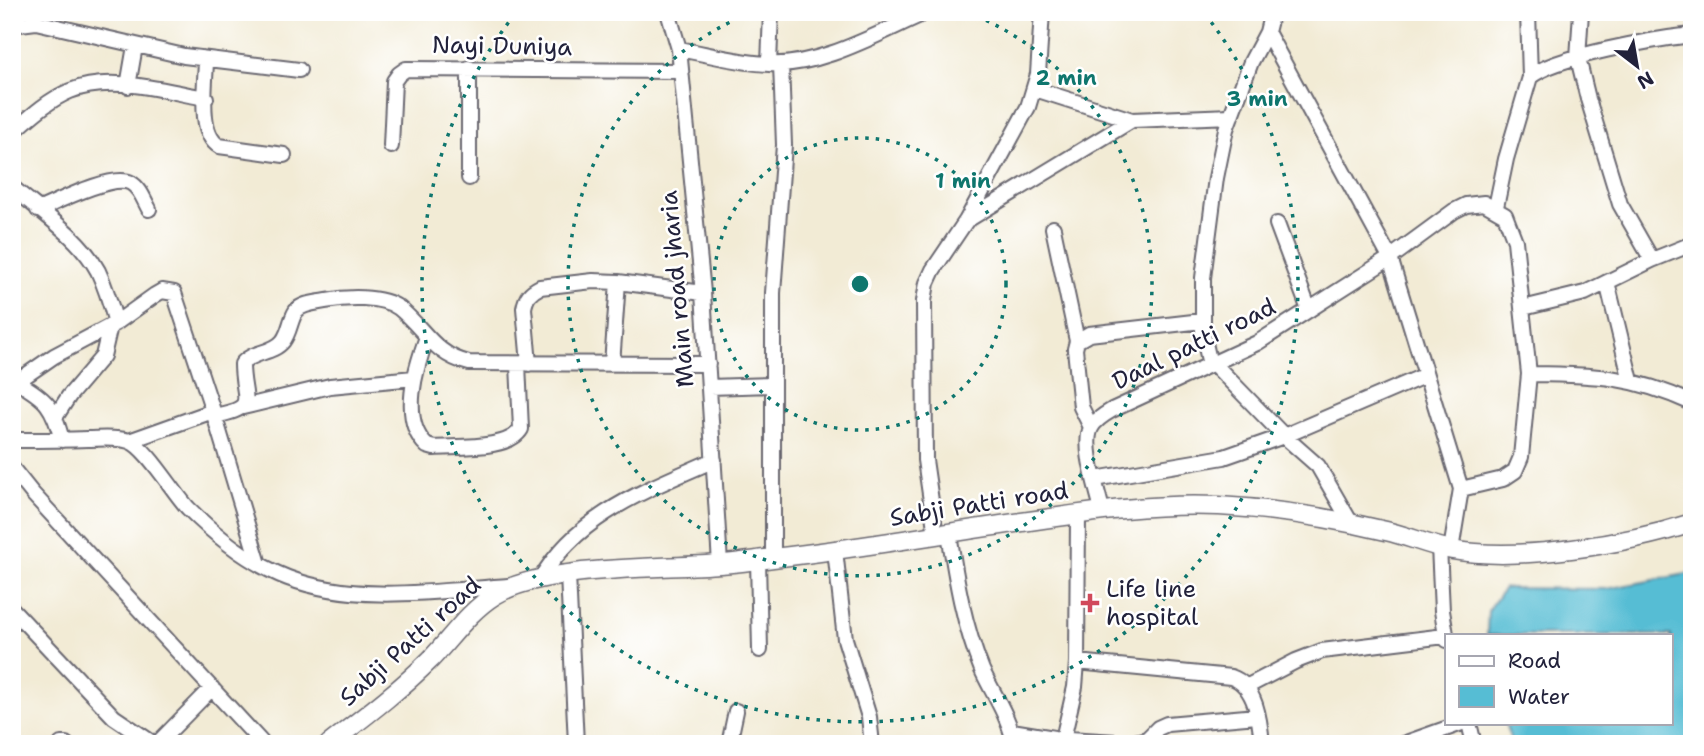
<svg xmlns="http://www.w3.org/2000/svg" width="1704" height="756" viewBox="0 0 1704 756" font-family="'Shantell Sans',sans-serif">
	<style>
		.water { fill: #56bdd4; stroke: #3c7088; stroke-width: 2 }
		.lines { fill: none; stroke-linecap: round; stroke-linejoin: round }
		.minor-casing { stroke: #6b6871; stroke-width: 18 }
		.major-casing { stroke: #6b6871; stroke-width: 21 }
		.minor { stroke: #fff; stroke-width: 14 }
		.major { stroke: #fff; stroke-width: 18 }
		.ring { fill: none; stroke: #0f766e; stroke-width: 3.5; stroke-dasharray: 3.5 7 }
		.poi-dot { fill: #d1495b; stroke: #fff; stroke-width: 2.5 }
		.labels { text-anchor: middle; stroke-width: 5; stroke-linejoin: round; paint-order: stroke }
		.street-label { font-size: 24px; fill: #22223b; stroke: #fff }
		.poi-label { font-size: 24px; fill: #22223b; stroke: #fff; text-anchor: start }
		.centre { fill: #0f766e; stroke: #fff; stroke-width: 3.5 }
		.ring-label { font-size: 21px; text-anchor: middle; font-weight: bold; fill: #0f766e; stroke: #fff; stroke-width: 5; stroke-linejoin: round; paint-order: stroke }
	</style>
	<rect width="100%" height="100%" fill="#fff"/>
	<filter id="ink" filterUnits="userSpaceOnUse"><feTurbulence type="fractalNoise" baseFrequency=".0143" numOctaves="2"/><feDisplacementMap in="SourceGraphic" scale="14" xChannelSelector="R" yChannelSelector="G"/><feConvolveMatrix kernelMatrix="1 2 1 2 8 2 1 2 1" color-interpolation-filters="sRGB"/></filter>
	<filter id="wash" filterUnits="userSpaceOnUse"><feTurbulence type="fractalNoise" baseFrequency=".00686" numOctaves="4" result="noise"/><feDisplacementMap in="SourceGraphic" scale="28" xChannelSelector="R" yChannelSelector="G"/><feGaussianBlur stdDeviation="1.57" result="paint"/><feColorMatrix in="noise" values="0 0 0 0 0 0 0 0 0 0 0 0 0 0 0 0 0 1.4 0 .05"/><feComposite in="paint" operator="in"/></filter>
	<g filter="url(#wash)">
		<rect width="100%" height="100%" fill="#f2ebd5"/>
		<!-- water -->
		<path class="water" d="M1692,573V744H1512L1505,723H1671V635H1487L1488,611L1504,588L1606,589Z"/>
	</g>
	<g filter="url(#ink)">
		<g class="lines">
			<!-- minor casing -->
			<g class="minor-casing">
				<path id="minor" d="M668,12L679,49L703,293L720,564
					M1528,12L1530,77
					M1581,12L1578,58L1588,99L1620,204L1652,260
					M12,25L36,22L184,56L299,70
					M1267,32L1390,258L1461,489L1451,550
					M679,49C708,54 739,63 769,64C821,67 880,32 927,12
					M206,59C206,82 197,133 219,146L284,155
					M769,64L771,12
					M128,86L135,46
					M1035,89L1132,120L1231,116
					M12,133C29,118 48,100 70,91C111,74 164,91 206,98
					M391,146L394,81L399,74L406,69L680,71
					M469,178V68
					M12,187C41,212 80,237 98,271C106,288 111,305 116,323
					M1496,207L1506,159L1530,77C1555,56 1656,39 1692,35
					M38,210C57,202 113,173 131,183C140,188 144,200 149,209
					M969,219L1132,120
					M1277,224L1309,310
					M1053,228L1077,341
					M1607,282L1631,381
					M1523,308L1585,293L1652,260L1692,244
					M427,337C416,367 399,420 427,446L434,448C457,446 509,450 521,429L518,364
					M529,364L524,308C526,297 530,292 540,287L593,281L618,282L703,293
					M612,364L618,282
					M1214,364L1284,436L1318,466L1352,525
					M1210,365L1203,334V278L1216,178L1226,129L1251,62L1267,32L1272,12
					M1529,374C1595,375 1631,375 1692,403
					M17,382C47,399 53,406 62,440
					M12,385L54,356L116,323L155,295L162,291L174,293L213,411L259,564
					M709,387L772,385
					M243,407L330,386L414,378
					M56,416L69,396L103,356L110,326
					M214,416C260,407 242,401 242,364C252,351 273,354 283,341C290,332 290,320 296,311C303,303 316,303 326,301C346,297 381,295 399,308C425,329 434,355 469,363L708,364
					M1091,427L1081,407L1075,349L1077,341L1089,334L1202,321
					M12,440C37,440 62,440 87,439C100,439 116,437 129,441C146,446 173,492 188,508C216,536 251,564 288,578C357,604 437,591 509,586
					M129,441L213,411
					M12,468L32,493L263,744
					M1095,479L1224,457L1284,436L1426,375
					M1102,510C1098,491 1082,446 1091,428C1095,420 1105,414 1112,410L1257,343L1390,258L1454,211L1466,205L1484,203L1505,215L1515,241L1529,374L1521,457L1515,471L1503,479L1461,489
					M949,533C956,579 964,626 982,670C993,694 1010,718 1014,744
					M936,535L925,460L924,301L927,283L933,270L966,221L1028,107L1038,74L1042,12
					M1439,546L1442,611L1447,640
					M835,550L845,639L869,717L872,744
					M773,558V293L784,145L781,64
					M758,560L760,650
					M568,575L576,744
					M540,580C578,514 647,490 714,460
					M12,609L114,717L154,744
					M1077,662L1231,677C1256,685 1260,721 1262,744
					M1246,687L1296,661L1322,651L1445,636
					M1469,723L1474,744
					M1012,731L1054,738L1131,743L1147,739L1158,728L1167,724L1257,716
					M1063,739L1075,687L1077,662L1078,514
					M61,744H66
					M157,744L212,688
					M729,744L736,711
					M1403,744L1462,723"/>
			</g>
			<!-- major casing -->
			<g class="major-casing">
				<path id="major" d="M329,744C364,717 400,690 431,659C452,637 469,611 495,595C544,565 660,569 720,564C738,563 755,560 773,558C859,548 944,533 1029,521C1092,512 1155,503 1219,506C1274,509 1332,518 1386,531C1408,536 1430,546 1452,550C1519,562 1627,544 1692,523"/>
			</g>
			<!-- minor -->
			<use href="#minor" class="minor"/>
			<!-- major -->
			<use href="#major" class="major"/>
		</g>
	</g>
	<!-- distance rings -->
	<g class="ring">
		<circle cx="860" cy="284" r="146"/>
		<path d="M967 12A292 292 0 1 1 753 12"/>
		<path d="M1205 14A438 438 0 1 1 515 14"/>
	</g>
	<!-- markers -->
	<path class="poi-dot" d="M1086.5 592.5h7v7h7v7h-7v7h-7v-7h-7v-7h7z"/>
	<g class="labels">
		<!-- street labels -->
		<g class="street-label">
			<text transform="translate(502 46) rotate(1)" y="8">Nayi Duniya</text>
			<text transform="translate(677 289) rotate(-95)" y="8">Main road jharia</text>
			<text transform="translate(1194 344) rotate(-26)" y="8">Daal patti road</text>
			<text transform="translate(979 504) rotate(-9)" y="8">Sabji Patti road</text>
			<text transform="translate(410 641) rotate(-42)" y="8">Sabji Patti road</text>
		</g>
		<!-- poi labels -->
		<g class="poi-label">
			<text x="1106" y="597">Life line<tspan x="1106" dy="28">hospital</tspan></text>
		</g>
	</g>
	<circle cx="860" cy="284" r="10" class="centre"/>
	<g class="ring-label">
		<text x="1066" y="85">2 min</text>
		<text x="1257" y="106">3 min</text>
		<text x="963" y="188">1 min</text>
	</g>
	<!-- margin -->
	<rect width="1704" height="756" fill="none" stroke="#fff" stroke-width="42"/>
	<!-- legend -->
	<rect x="1445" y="634" width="228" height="91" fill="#ffffff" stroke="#a7a7b1" stroke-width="2"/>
	<rect x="1459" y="656" width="35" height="10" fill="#ffffff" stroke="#a7a7b1" stroke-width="2"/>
	<text x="1508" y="668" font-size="21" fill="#22223b">Road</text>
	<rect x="1459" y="686" width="35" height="21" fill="#56bdd4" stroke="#a7a7b1" stroke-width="2"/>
	<text x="1508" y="704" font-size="21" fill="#22223b">Water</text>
	<!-- north arrow -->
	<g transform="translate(1637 66) rotate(149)" stroke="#ffffff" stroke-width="5" paint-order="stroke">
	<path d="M0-5L12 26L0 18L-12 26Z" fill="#22223b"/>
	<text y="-10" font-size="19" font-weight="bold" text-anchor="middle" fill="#22223b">N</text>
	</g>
</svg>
